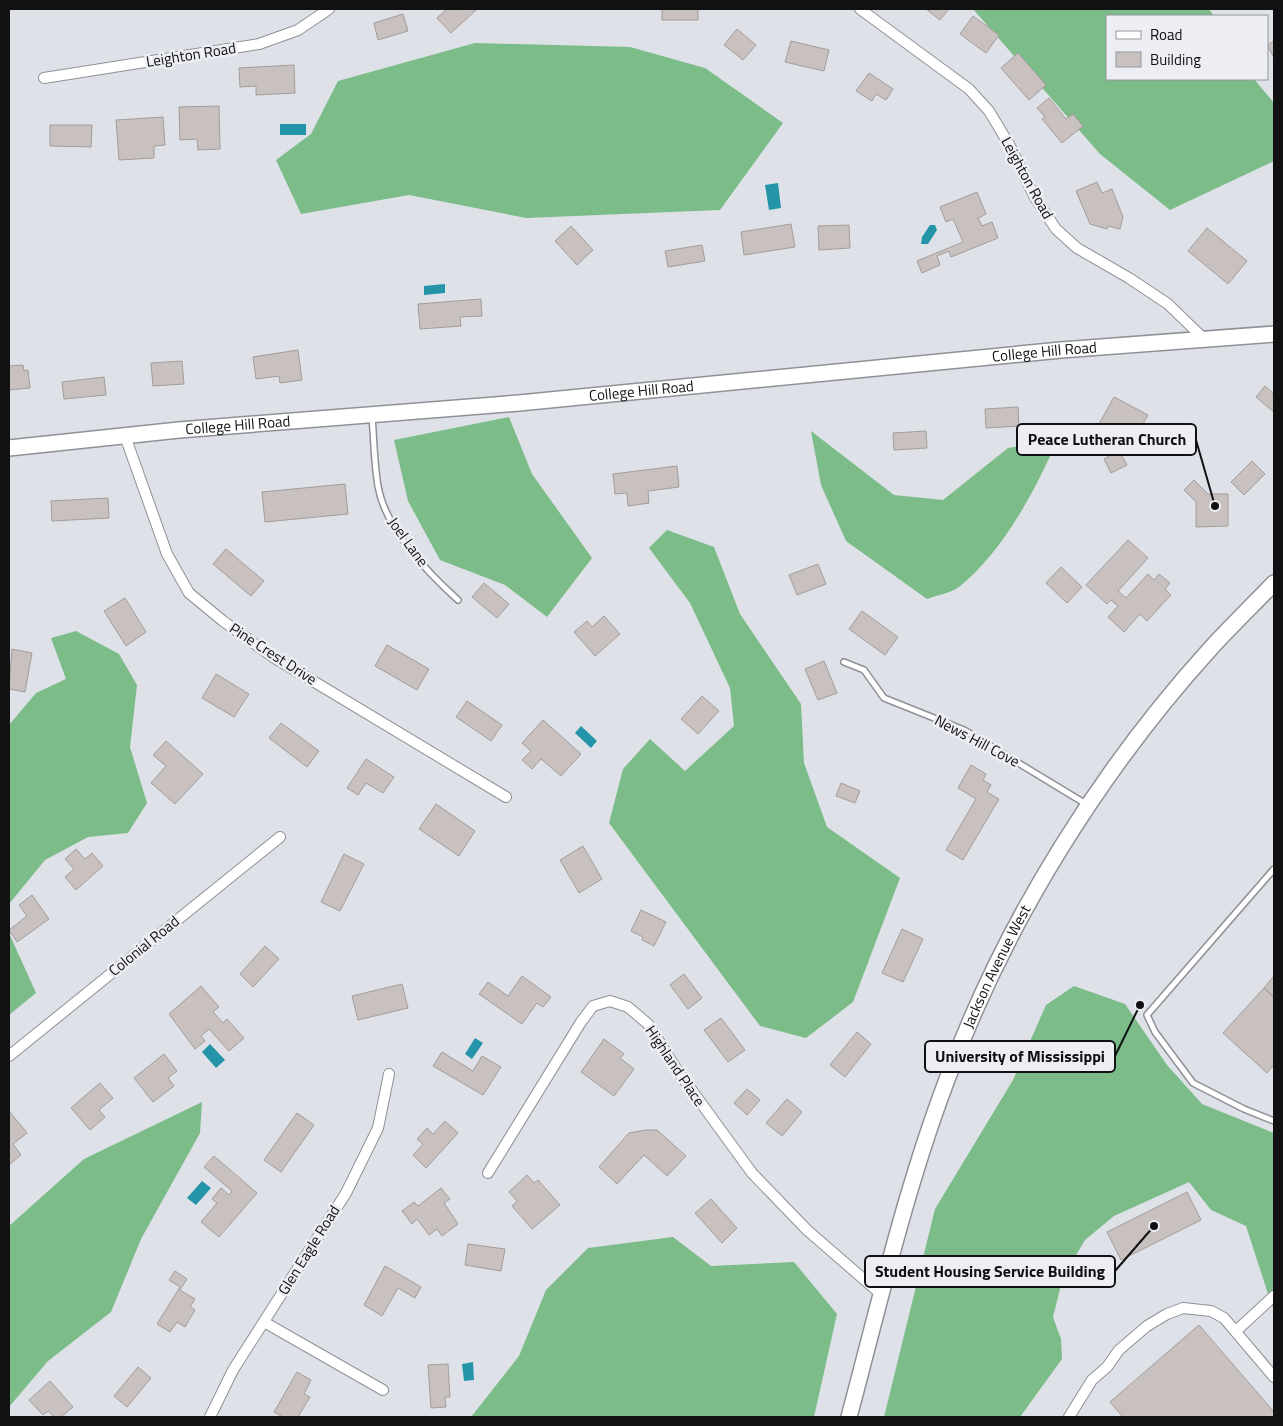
<svg xmlns="http://www.w3.org/2000/svg" width="1283" height="1426" viewBox="0 0 1283 1426" font-family="'Titillium Web',sans-serif">
	<style>
		.forest { fill: #7bbc89 }
		.water { fill: #2495a8 }
		.building { fill: #c9c1bf; stroke: #a39c9a }
		.lines { fill: none; stroke-linecap: round; stroke-linejoin: round }
		.lane-casing { stroke: #8f9197; stroke-width: 8 }
		.street-casing { stroke: #8f9197; stroke-width: 12 }
		.secondary-casing { stroke: #8f9197; stroke-width: 18 }
		.lane { stroke: #fff; stroke-width: 5 }
		.street { stroke: #fff; stroke-width: 10 }
		.secondary { stroke: #fff; stroke-width: 15 }
		.labels { text-anchor: middle; stroke-width: 5; stroke-linejoin: round; paint-order: stroke }
		.street-label { font-size: 15px; fill: #111113; stroke: #eceef4 }
		.leader { fill: none; stroke: #111113; stroke-width: 2 }
		.callout-dot { fill: #111113; stroke: #eceef4; stroke-width: 2 }
		.callout { fill: #eceef4; stroke: #111113; stroke-width: 2 }
		.callout-label { font-size: 16px; text-anchor: middle; font-weight: bold; fill: #111113 }
	</style>
	<rect width="100%" height="100%" fill="#dee1e7"/>
	<!-- forest -->
	<path class="forest" d="M973,9H1209L1214,16H1107V79H1254L1274,103V161L1170,210L1100,154Z
		M475,43L630,47L705,68L783,123L720,210L526,218L409,195L301,214L276,160L311,134L338,81Z
		M509,417L532,474L592,558L547,617L505,585L440,560L408,501L394,440Z
		M811,431L894,495L943,500L1008,448L1058,439C1035,490 1004,551 959,587C951,593 937,595 927,599L846,541L821,485Z
		M667,530L714,547L740,614L801,704L804,763L827,827L900,878L853,1002L806,1038L760,1026L609,823L623,769L650,739L685,771L734,726L730,688L690,603L649,548Z
		M76,631L119,654L137,685L130,747L147,803L128,833L88,837L45,860L9,904V725L36,693L66,679L51,638Z
		M9,933L36,993L9,1015Z
		M1074,986L1125,1004L1167,1065L1202,1104L1274,1133V1307L1272,1306L1246,1226L1211,1210L1189,1182L1114,1216L1085,1240L1063,1277L1053,1317L1061,1339L1062,1359L1020,1417H884L935,1209L1013,1080L1046,1005Z
		M202,1102L200,1133L141,1239L111,1312L48,1361L9,1407V1226L84,1159Z
		M673,1237L711,1266L794,1262L837,1314L814,1417H471L519,1356L546,1290L588,1248Z"/>
	<!-- water -->
	<path class="water" d="M280,124H306V135H280Z
		M778,183L781,208L769,210L765,185Z
		M930,225H935L937,230L928,244H921L922,237Z
		M445,284V293L424,295V286Z
		M581,726L597,741L591,748L575,733Z
		M475,1038L483,1043L472,1059L465,1054Z
		M210,1044L225,1060L216,1068L202,1052Z
		M202,1181L211,1188L196,1205L187,1198Z
		M473,1362L474,1380L464,1381L462,1364Z"/>
	<!-- building -->
	<path class="building" d="M447,9H477L451,33L437,18Z
		M662,9H698V20H662Z
		M926,9H949L940,20Z
		M403,14L408,31L378,40L374,23Z
		M973,16L999,35L986,53L960,34Z
		M737,29L756,45L743,60L724,45Z
		M791,41L829,50L824,71L785,62Z
		M1274,41V58L1267,45Z
		M1018,53L1046,85L1029,100L1001,68Z
		M294,65L295,93L256,95V86L240,87L239,68Z
		M869,73L893,89L886,100L876,94L872,101L856,91Z
		M1049,98L1066,119L1073,114L1083,126L1062,143L1042,119L1045,117L1037,108Z
		M219,106L220,149L198,150L197,139L180,140L179,107Z
		M163,117L165,145L154,146V158L119,160L116,120Z
		M50,125H92L91,147L50,146Z
		M1097,182L1102,193L1112,189L1123,217L1120,229L1108,226L1107,229L1090,224L1076,191Z
		M977,192L986,214L978,218L982,226L992,222L998,238L951,257L949,251L937,256L940,265L922,273L917,261L963,242L953,219L946,222L940,207Z
		M791,224L795,247L744,255L741,232Z
		M849,225L850,248L819,250L818,226Z
		M571,226L593,250L577,265L555,241Z
		M1207,228L1247,261L1228,284L1188,251Z
		M702,245L705,261L668,267L665,251Z
		M481,299L482,316L460,317L461,326L420,329L418,304Z
		M298,350L302,380L280,383L279,376L256,379L253,357Z
		M182,361L184,384L153,386L151,363Z
		M23,365L24,371L28,370L30,388L9,390V366Z
		M104,377L106,395L64,399L62,382Z
		M1265,386L1274,394V412L1256,397Z
		M1114,397L1148,415L1132,443L1099,424Z
		M1018,407L1019,426L986,428L985,409Z
		M926,431L927,448L894,450L893,433Z
		M1119,451L1127,465L1111,473L1104,459Z
		M1252,461L1265,474L1244,495L1231,482Z
		M677,466L679,487L648,491L649,503L628,506L627,493L615,494L613,474Z
		M1194,480L1208,494H1228V526L1196,527V502L1184,490Z
		M345,484L348,514L265,522L262,492Z
		M108,498L109,518L52,521L51,501Z
		M1128,540L1148,558L1118,591L1126,598L1148,574L1154,580L1159,574L1170,583L1165,589L1171,595L1147,621L1140,614L1124,632L1108,617L1118,606L1111,600L1107,604L1086,585Z
		M226,549L264,581L251,596L213,564Z
		M818,564L826,584L797,595L789,575Z
		M1061,567L1082,587L1067,603L1046,583Z
		M484,583L509,604L497,618L472,597Z
		M125,598L146,632L126,646L104,611Z
		M862,611L898,637L885,655L849,629Z
		M604,616L620,634L595,656L574,632L587,621L592,627Z
		M387,645L429,669L417,690L375,666Z
		M12,649L32,653L25,692L9,689Z
		M824,661L837,693L818,700L805,669Z
		M216,674L249,694L234,717L202,698Z
		M702,696L719,711L698,734L681,719Z
		M467,701L502,725L491,741L456,717Z
		M543,720L581,754L561,776L541,759L532,769L522,760L531,751L522,743Z
		M281,723L319,751L307,767L269,738Z
		M166,741L203,774L175,804L151,783L166,766L153,755Z
		M366,759L394,777L383,793L366,783L358,795L347,788Z
		M971,765L986,774L983,780L991,785L987,792L999,799L963,860L946,850L976,799L958,788Z
		M841,783L860,791L855,803L836,796Z
		M436,804L475,831L459,856L419,829Z
		M583,846L602,879L579,893L560,860Z
		M76,849L85,859L92,853L103,866L76,890L65,877L74,869L65,859Z
		M344,854L364,864L340,911L321,902Z
		M32,895L49,919L17,942L9,930L27,916L19,905Z
		M641,910L666,922L654,946L642,940L643,937L631,931Z
		M902,929L923,939L903,982L882,973Z
		M265,946L279,959L253,987L240,974Z
		M684,974L702,998L688,1009L670,985Z
		M522,976L551,997L543,1007L537,1003L522,1024L479,994L488,982L508,996Z
		M1274,976V997L1264,988Z
		M402,984L408,1008L358,1020L352,996Z
		M201,986L219,1007L213,1012L223,1023L227,1019L244,1038L229,1051L209,1029L201,1036L205,1041L195,1049L169,1014Z
		M1264,988L1274,997V1065L1267,1073L1223,1033Z
		M721,1018L745,1050L728,1062L704,1030Z
		M857,1032L871,1044L845,1077L830,1065Z
		M604,1039L624,1054L620,1058L634,1069L614,1096L581,1072Z
		M442,1052L473,1071L482,1056L501,1067L483,1095L433,1066Z
		M164,1054L177,1071L168,1078L174,1086L153,1102L134,1078Z
		M100,1083L113,1098L99,1110L105,1117L90,1130L71,1108Z
		M747,1089L760,1100L747,1115L734,1103Z
		M787,1099L802,1112L782,1136L766,1123Z
		M9,1111L27,1133L13,1144L21,1155L9,1165Z
		M297,1113L314,1125L281,1172L264,1160Z
		M445,1121L458,1133L426,1168L413,1155L423,1144L417,1139L427,1128L433,1134Z
		M646,1130H657L686,1156L667,1176L644,1155L617,1184L599,1167L629,1133Z
		M214,1156L257,1193L219,1237L201,1222L217,1203L212,1199L221,1188L229,1195L232,1191L204,1167Z
		M527,1175L534,1183L538,1180L560,1205L532,1229L512,1206L517,1201L509,1192Z
		M441,1188L450,1199L444,1203L458,1224L442,1236L437,1229L429,1235L417,1219L412,1224L402,1211L414,1202L418,1206Z
		M1187,1192L1201,1220L1121,1260L1107,1232Z
		M711,1199L737,1228L722,1243L695,1213Z
		M468,1244L505,1249L501,1271L465,1265Z
		M385,1266L421,1287L415,1298L398,1288L382,1316L364,1305Z
		M175,1271L187,1279L180,1290L195,1299L190,1307L195,1310L185,1327L177,1322L170,1332L157,1324L180,1287L169,1280Z
		M1199,1325L1274,1412V1417H1123L1110,1402Z
		M448,1364L450,1397H445L446,1407L431,1408L428,1365Z
		M138,1367L151,1378L127,1407L114,1396Z
		M297,1372L311,1380L304,1394L310,1397L298,1417H283L274,1412Z
		M50,1381L73,1407L61,1417H54L48,1411L43,1415L29,1400Z"/>
	<g class="lines">
		<!-- lane casing -->
		<g class="lane-casing">
			<path id="lane" d="M372,417C374,439 374,463 378,486C385,528 427,572 458,600
				M844,662L864,670L884,698L964,730L1086,804
				M1274,869L1147,1015L1155,1032L1193,1083L1244,1109L1274,1121"/>
		</g>
		<!-- street casing -->
		<g class="street-casing">
			<path id="street" d="M860,9L969,89L989,111L1010,146L1034,196L1056,229L1077,248L1129,278L1168,304L1203,338
				M44,78L259,44L298,30L329,9
				M125,436L167,554L189,593L223,621L273,657L506,797
				M9,1056L280,837
				M488,1173L581,1022L593,1006L610,1001L628,1007L648,1024L677,1070L752,1173L807,1230L882,1295
				M264,1322L383,1390
				M1236,1331L1274,1296
				M210,1417L233,1370L346,1193L378,1128L389,1074
				M1069,1417L1092,1380L1107,1367L1119,1350L1147,1326L1167,1314L1183,1308L1211,1311L1224,1318L1274,1377"/>
		</g>
		<!-- secondary casing -->
		<g class="secondary-casing">
			<g id="secondary">
				<path id="s1" d="M9,448L179,430L519,403L1061,350L1274,334"/>
				<path id="s2" d="M849,1417C880,1301 907,1182 951,1069C1008,918 1102,768 1211,648C1231,626 1253,605 1274,583"/>
			</g>
		</g>
		<!-- lane -->
		<use href="#lane" class="lane"/>
		<!-- street -->
		<use href="#street" class="street"/>
		<!-- secondary -->
		<use href="#secondary" class="secondary"/>
	</g>
	<g class="labels">
		<!-- street labels -->
		<g class="street-label">
			<text transform="translate(191 55) rotate(-9)" y="5">Leighton Road</text>
			<text transform="translate(1027 178) rotate(61)" y="5">Leighton Road</text>
			<text dy="5" stroke="none"><textPath href="#s1" startOffset="1040">College Hill Road</textPath></text>
			<text dy="5" stroke="none"><textPath href="#s1" startOffset="635">College Hill Road</textPath></text>
			<text dy="5" stroke="none"><textPath href="#s1" startOffset="230">College Hill Road</textPath></text>
			<text transform="translate(408 542) rotate(54)" y="5">Joel Lane</text>
			<text transform="translate(273 654) rotate(33)" y="5">Pine Crest Drive</text>
			<text transform="translate(977 741) rotate(28)" y="5">News Hill Cove</text>
			<text transform="translate(144 946) rotate(-39)" y="5">Colonial Road</text>
			<text dy="5" stroke="none"><textPath href="#s2" startOffset="475">Jackson Avenue West</textPath></text>
			<text transform="translate(675 1066) rotate(56)" y="5">Highland Place</text>
			<text transform="translate(309 1250) rotate(-58)" y="5">Glen Eagle Road</text>
		</g>
	</g>
	<!-- callouts -->
	<path class="leader" d="M1215 506L1196 440M1140 1005L1115 1056M1154 1226L1115 1271"/>
	<g class="callout-dot">
		<circle cx="1215" cy="506" r="5"/>
		<circle cx="1140" cy="1005" r="5"/>
		<circle cx="1154" cy="1226" r="5"/>
	</g>
	<g class="callout">
		<rect x="1017" y="424" width="179" height="31" rx="5"/>
		<rect x="925" y="1041" width="190" height="31" rx="5"/>
		<rect x="865" y="1256" width="250" height="31" rx="5"/>
	</g>
	<g class="callout-label">
		<text x="1107" y="445">Peace Lutheran Church</text>
		<text x="1020" y="1062">University of Mississippi</text>
		<text x="990" y="1277">Student Housing Service Building</text>
	</g>
	<!-- border -->
	<rect width="1283" height="1426" fill="none" stroke="#111113" stroke-width="20"/>
	<!-- legend -->
	<rect x="1106" y="15" width="162" height="65" fill="#eceef4" stroke="#94969a"/>
	<rect x="1116" y="31" width="25" height="8" fill="#ffffff" stroke="#94969a"/>
	<text x="1150" y="40" font-size="15" fill="#111113">Road</text>
	<rect x="1116" y="52" width="25" height="15" fill="#c9c1bf" stroke="#94969a"/>
	<text x="1150" y="65" font-size="15" fill="#111113">Building</text>
</svg>
